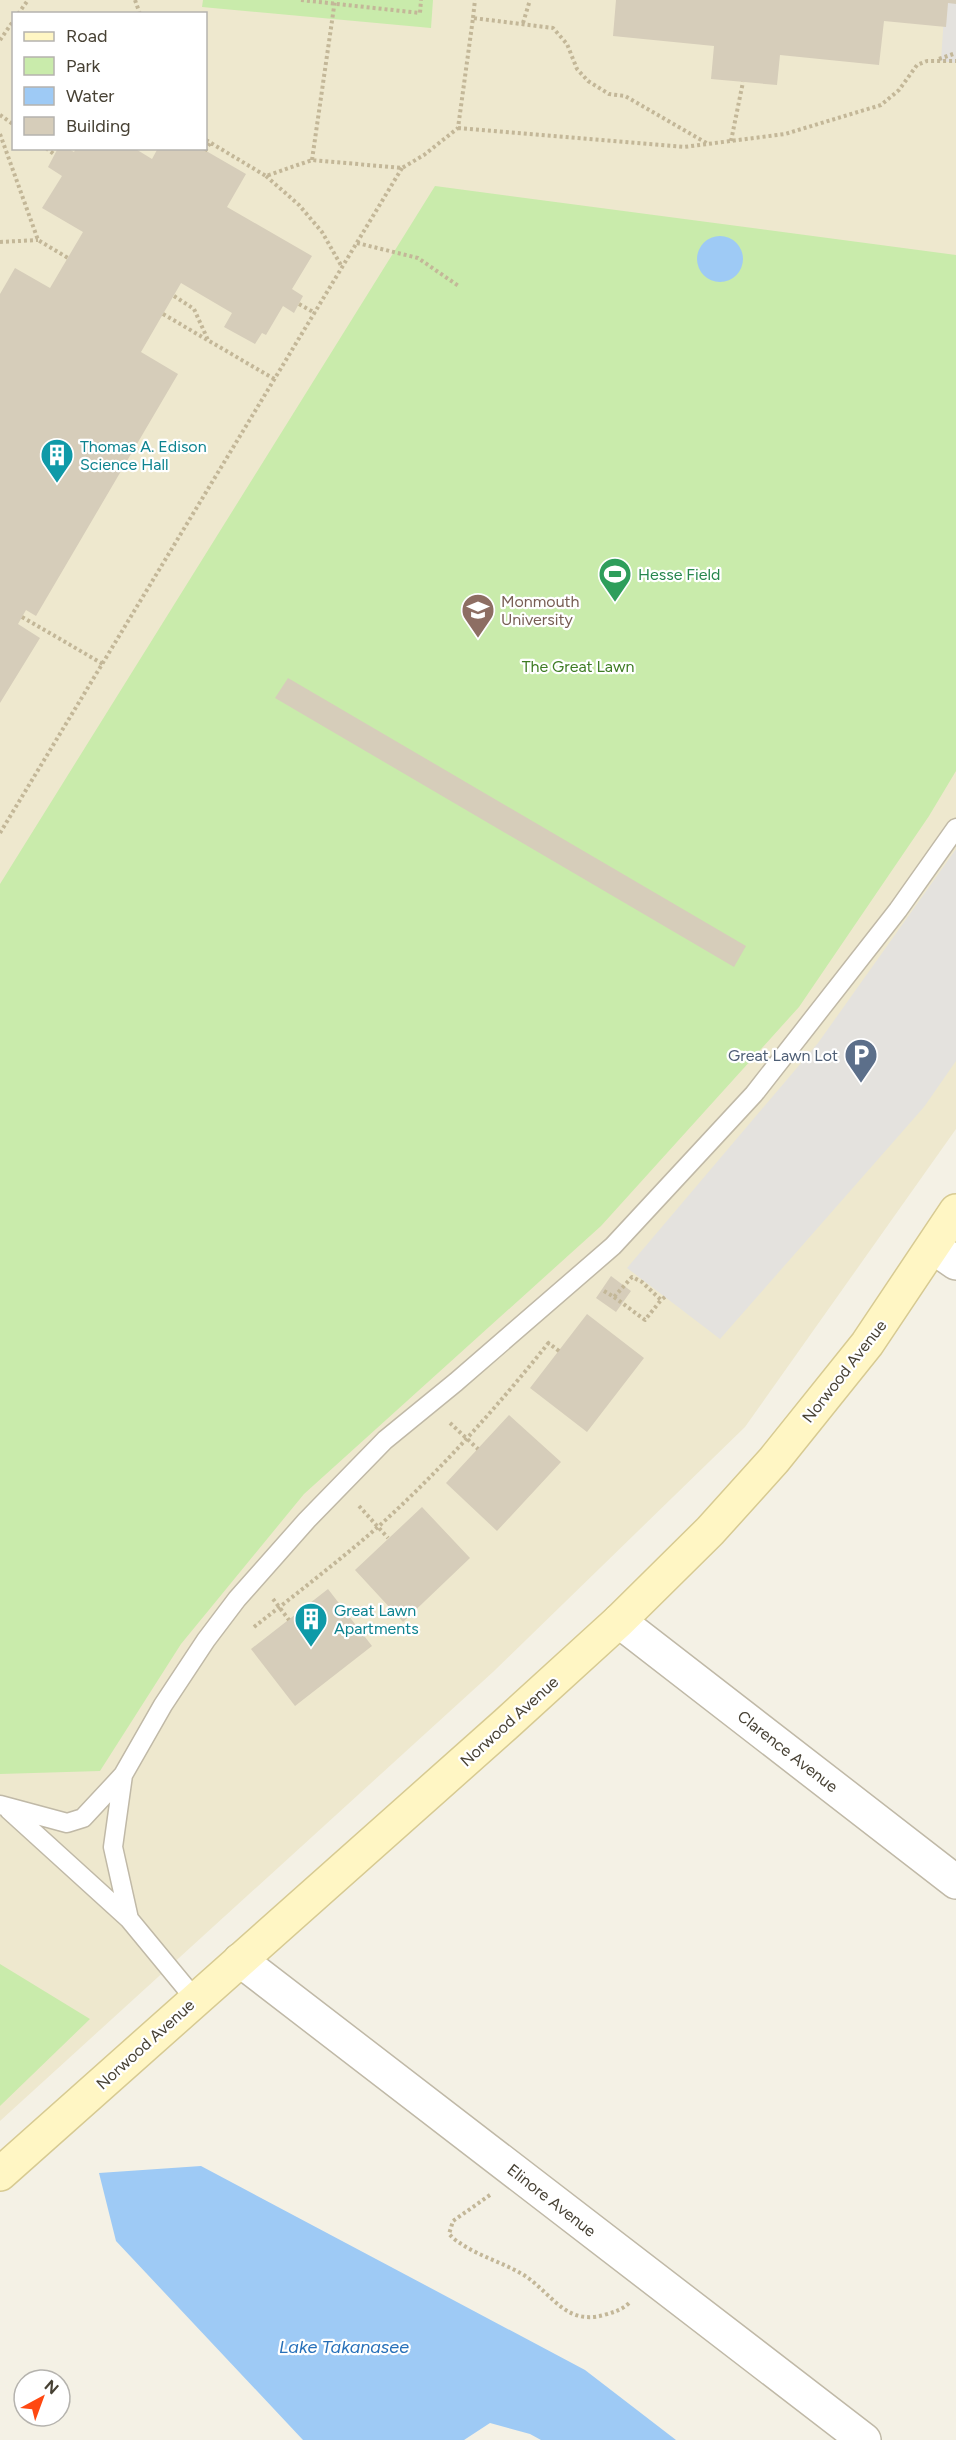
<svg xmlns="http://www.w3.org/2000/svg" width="956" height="2440" viewBox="0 0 956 2440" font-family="Figtree,sans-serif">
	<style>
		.education { fill: #eee8ce; fill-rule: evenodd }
		.green { fill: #c9ebab }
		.parking { fill: #e4e2de }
		.water { fill: #9ecaf5 }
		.building { fill: #d6cdba }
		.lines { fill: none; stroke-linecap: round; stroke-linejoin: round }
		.lane-casing { stroke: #c0b9a7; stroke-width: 21 }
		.street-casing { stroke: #c0b9a7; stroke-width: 36 }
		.secondary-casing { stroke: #d7ca92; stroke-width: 36 }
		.path { stroke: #c3b798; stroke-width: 4; stroke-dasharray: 3 3; stroke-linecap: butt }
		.lane { stroke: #fff; stroke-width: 18 }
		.street { stroke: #fff; stroke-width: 33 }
		.secondary { stroke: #fff6c4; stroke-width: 33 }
		.labels { text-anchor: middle; stroke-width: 4.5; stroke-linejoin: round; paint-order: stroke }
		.culture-label { font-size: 16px; fill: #0d838f; stroke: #fff; text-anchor: start }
		.leisure-label { font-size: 16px; fill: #27864d; stroke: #fff; text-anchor: start }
		.education-label { font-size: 16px; fill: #785e54; stroke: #fff; text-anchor: start }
		.park-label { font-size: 16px; fill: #3e7c24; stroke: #fff }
		.service-label { font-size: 16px; fill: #4e5e75; stroke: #fff; text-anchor: end }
		.street-label { font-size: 16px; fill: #474134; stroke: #fff }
		.water-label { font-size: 18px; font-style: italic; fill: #2770b9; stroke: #fff }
	</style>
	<rect width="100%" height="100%" fill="#f4f1e5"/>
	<!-- education -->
	<path class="education" d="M0,0H956V1129L745,1427L493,1672L0,2121ZM14,14H206V148H14Z"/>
	<!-- green -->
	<path class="green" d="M203,0H433L431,28L202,7Z
		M435,186L956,255V771L929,816L799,1007L601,1226L304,1494L181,1644L100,1771L0,1774V884Z
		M0,1964L90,2019L0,2106Z"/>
	<!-- parking -->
	<path class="parking" d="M945,0H956V63L941,61Z
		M956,849V1061L924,1107L720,1339L627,1268L818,1043Z"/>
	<!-- water -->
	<path class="water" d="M697 259a23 23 0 1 1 46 0a23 23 0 1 1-46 0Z
		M201,2166L585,2370L676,2440H541L530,2434L490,2423L464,2440H303L116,2241L99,2173Z"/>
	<!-- building -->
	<path class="building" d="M616,0H956V4L948,3L946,27L884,21L879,65L780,55L777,85L711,79L714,46L613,36Z
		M58,148H67L74,152L76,148H134L152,159L158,148H201L246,174L227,207L312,256L292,289L303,296L294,313L283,306L266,335L262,333L255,344L224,327L232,313L181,283L141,352L178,374L36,616L26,610L18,624L40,638L0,703V294L15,268L50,288L83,232L42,208L62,176L48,167Z
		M288,678L746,946L734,967L275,698Z
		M611,1276L631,1291L616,1312L596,1298Z
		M587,1314L644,1358L587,1432L530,1388Z
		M509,1415L561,1462L497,1531L446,1483Z
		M422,1507L470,1558L403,1622L355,1570Z
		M328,1589L372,1646L295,1706L251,1649Z"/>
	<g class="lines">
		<!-- lane casing -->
		<g class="lane-casing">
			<path id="lane" d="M123,1775L113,1847L129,1919
				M0,1805L67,1823L83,1818L123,1775L163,1705L206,1640L237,1599L307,1520L385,1440L456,1382L613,1246L754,1094L898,910L956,828
				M9,1810L129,1919L195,1999"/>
		</g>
		<!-- street casing -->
		<g class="street-casing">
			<path id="street" d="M933,1247L956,1263
				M619,1621L956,1882
				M240,1960L864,2440"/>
		</g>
		<!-- secondary casing -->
		<g class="secondary-casing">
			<path id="secondary" d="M0,2174L506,1724L619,1621L710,1531L774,1460L867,1344L956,1211"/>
		</g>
		<!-- path -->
		<path class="path" d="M135,0L140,14
			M301,0L420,13L421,0
			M18,14L28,0
			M473,18L475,0
			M523,23L530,0
			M0,40L14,20
			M939,59L956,53
			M0,115L14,125
			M458,128L684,147L785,134L881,105L899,90L917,65L927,61H956
			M0,134L38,240L68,258
			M206,140L266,176L312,160L402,168L424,155L458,128L473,18L553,28L567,44L577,69L588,81L609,94L625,96L708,144
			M731,141L743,82
			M46,148L55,155
			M205,151L210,143
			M312,160L335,0
			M266,176L299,205L322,232L342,267
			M0,242L38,240
			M357,243L418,258L460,287
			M174,296L194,309L208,340
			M299,304L315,313
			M163,314L276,380
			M22,617L103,664
			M0,833L402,168
			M604,1291L614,1297L632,1277L642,1282L661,1300L665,1297
			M614,1297L645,1320L661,1300
			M547,1342L559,1351
			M450,1423L478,1449
			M359,1506L388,1538
			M273,1599L289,1620
			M254,1627C296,1594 339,1561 379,1526C441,1470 498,1406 550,1341
			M490,2195L453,2221L449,2234L453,2238C474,2255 500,2261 522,2274C552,2292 564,2326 604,2315C614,2312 622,2310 629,2303"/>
		<!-- lane -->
		<use href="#lane" class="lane"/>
		<!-- street -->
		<use href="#street" class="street"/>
		<!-- secondary -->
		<use href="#secondary" class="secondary"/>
	</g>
	<!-- icons -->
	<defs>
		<g id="building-pin" transform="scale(1.725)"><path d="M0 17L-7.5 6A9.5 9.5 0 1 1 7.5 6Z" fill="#0f9aa8" stroke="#fff"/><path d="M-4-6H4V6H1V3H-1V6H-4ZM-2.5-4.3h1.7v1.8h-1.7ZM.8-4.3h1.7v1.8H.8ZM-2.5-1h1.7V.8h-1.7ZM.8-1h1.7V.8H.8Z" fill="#fff"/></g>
		<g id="stadium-pin" transform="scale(1.725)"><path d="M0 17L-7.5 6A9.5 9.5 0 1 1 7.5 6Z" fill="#2e9e5b" stroke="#fff"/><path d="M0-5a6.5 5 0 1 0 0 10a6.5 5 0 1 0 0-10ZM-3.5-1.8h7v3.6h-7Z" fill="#fff"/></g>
		<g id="university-pin" transform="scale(1.725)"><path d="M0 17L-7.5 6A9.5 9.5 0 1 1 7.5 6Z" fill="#8d6e63" stroke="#fff"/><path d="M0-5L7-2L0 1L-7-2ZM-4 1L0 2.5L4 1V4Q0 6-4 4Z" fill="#fff"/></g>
		<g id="parking-pin" transform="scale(1.725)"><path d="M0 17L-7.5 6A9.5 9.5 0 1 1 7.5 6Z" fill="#5c6f8a" stroke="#fff"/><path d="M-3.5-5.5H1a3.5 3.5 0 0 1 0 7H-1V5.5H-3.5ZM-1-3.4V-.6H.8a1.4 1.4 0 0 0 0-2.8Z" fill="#fff"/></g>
	</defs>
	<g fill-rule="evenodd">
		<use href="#building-pin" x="57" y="455"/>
		<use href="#stadium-pin" x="615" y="574"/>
		<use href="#university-pin" x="478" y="610"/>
		<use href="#parking-pin" x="861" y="1055"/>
		<use href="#building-pin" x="311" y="1619"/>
	</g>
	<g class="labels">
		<!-- culture labels -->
		<g class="culture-label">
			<text x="80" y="452">Thomas A. Edison<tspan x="80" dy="18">Science Hall</tspan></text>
			<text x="334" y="1616">Great Lawn<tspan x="334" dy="18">Apartments</tspan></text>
		</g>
		<!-- leisure labels -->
		<g class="leisure-label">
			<text x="638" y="580">Hesse Field</text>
		</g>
		<!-- education labels -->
		<g class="education-label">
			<text x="501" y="607">Monmouth<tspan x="501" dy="18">University</tspan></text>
		</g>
		<!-- park labels -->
		<g class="park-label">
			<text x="578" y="672">The Great Lawn</text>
		</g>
		<!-- service labels -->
		<g class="service-label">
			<text x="838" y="1061">Great Lawn Lot</text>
		</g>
		<!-- street labels -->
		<g class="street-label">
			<text transform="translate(844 1371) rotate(-52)" y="6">Norwood Avenue</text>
			<text transform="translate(509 1721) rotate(-42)" y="6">Norwood Avenue</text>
			<text transform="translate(788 1751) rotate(38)" y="6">Clarence Avenue</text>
			<text transform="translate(145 2044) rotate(-42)" y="6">Norwood Avenue</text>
			<text transform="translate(552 2200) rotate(38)" y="6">Elinore Avenue</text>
		</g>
		<!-- water labels -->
		<g class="water-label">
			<text x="344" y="2353">Lake Takanasee</text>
		</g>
	</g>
	<!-- legend -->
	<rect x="12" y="12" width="195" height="138" fill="#ffffff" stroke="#b5b3ae" stroke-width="1.5"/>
	<rect x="24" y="32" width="30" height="9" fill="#fff6c4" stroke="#b5b3ae" stroke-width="1.5"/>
	<text x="66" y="42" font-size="18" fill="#474134">Road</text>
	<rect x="24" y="57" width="30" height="18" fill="#c9ebab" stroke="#b5b3ae" stroke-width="1.5"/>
	<text x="66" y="72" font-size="18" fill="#474134">Park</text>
	<rect x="24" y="87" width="30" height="18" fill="#9ecaf5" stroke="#b5b3ae" stroke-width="1.5"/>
	<text x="66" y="102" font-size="18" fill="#474134">Water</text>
	<rect x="24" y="117" width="30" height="18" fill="#d6cdba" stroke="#b5b3ae" stroke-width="1.5"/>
	<text x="66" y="132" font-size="18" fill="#474134">Building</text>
	<!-- north arrow -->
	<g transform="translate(42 2398) rotate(41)"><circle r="28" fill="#ffffff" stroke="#b5b3ae" stroke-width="1.5"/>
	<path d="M0-4.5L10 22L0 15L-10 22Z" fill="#ff4811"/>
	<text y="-9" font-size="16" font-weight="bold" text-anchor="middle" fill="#474134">N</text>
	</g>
</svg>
